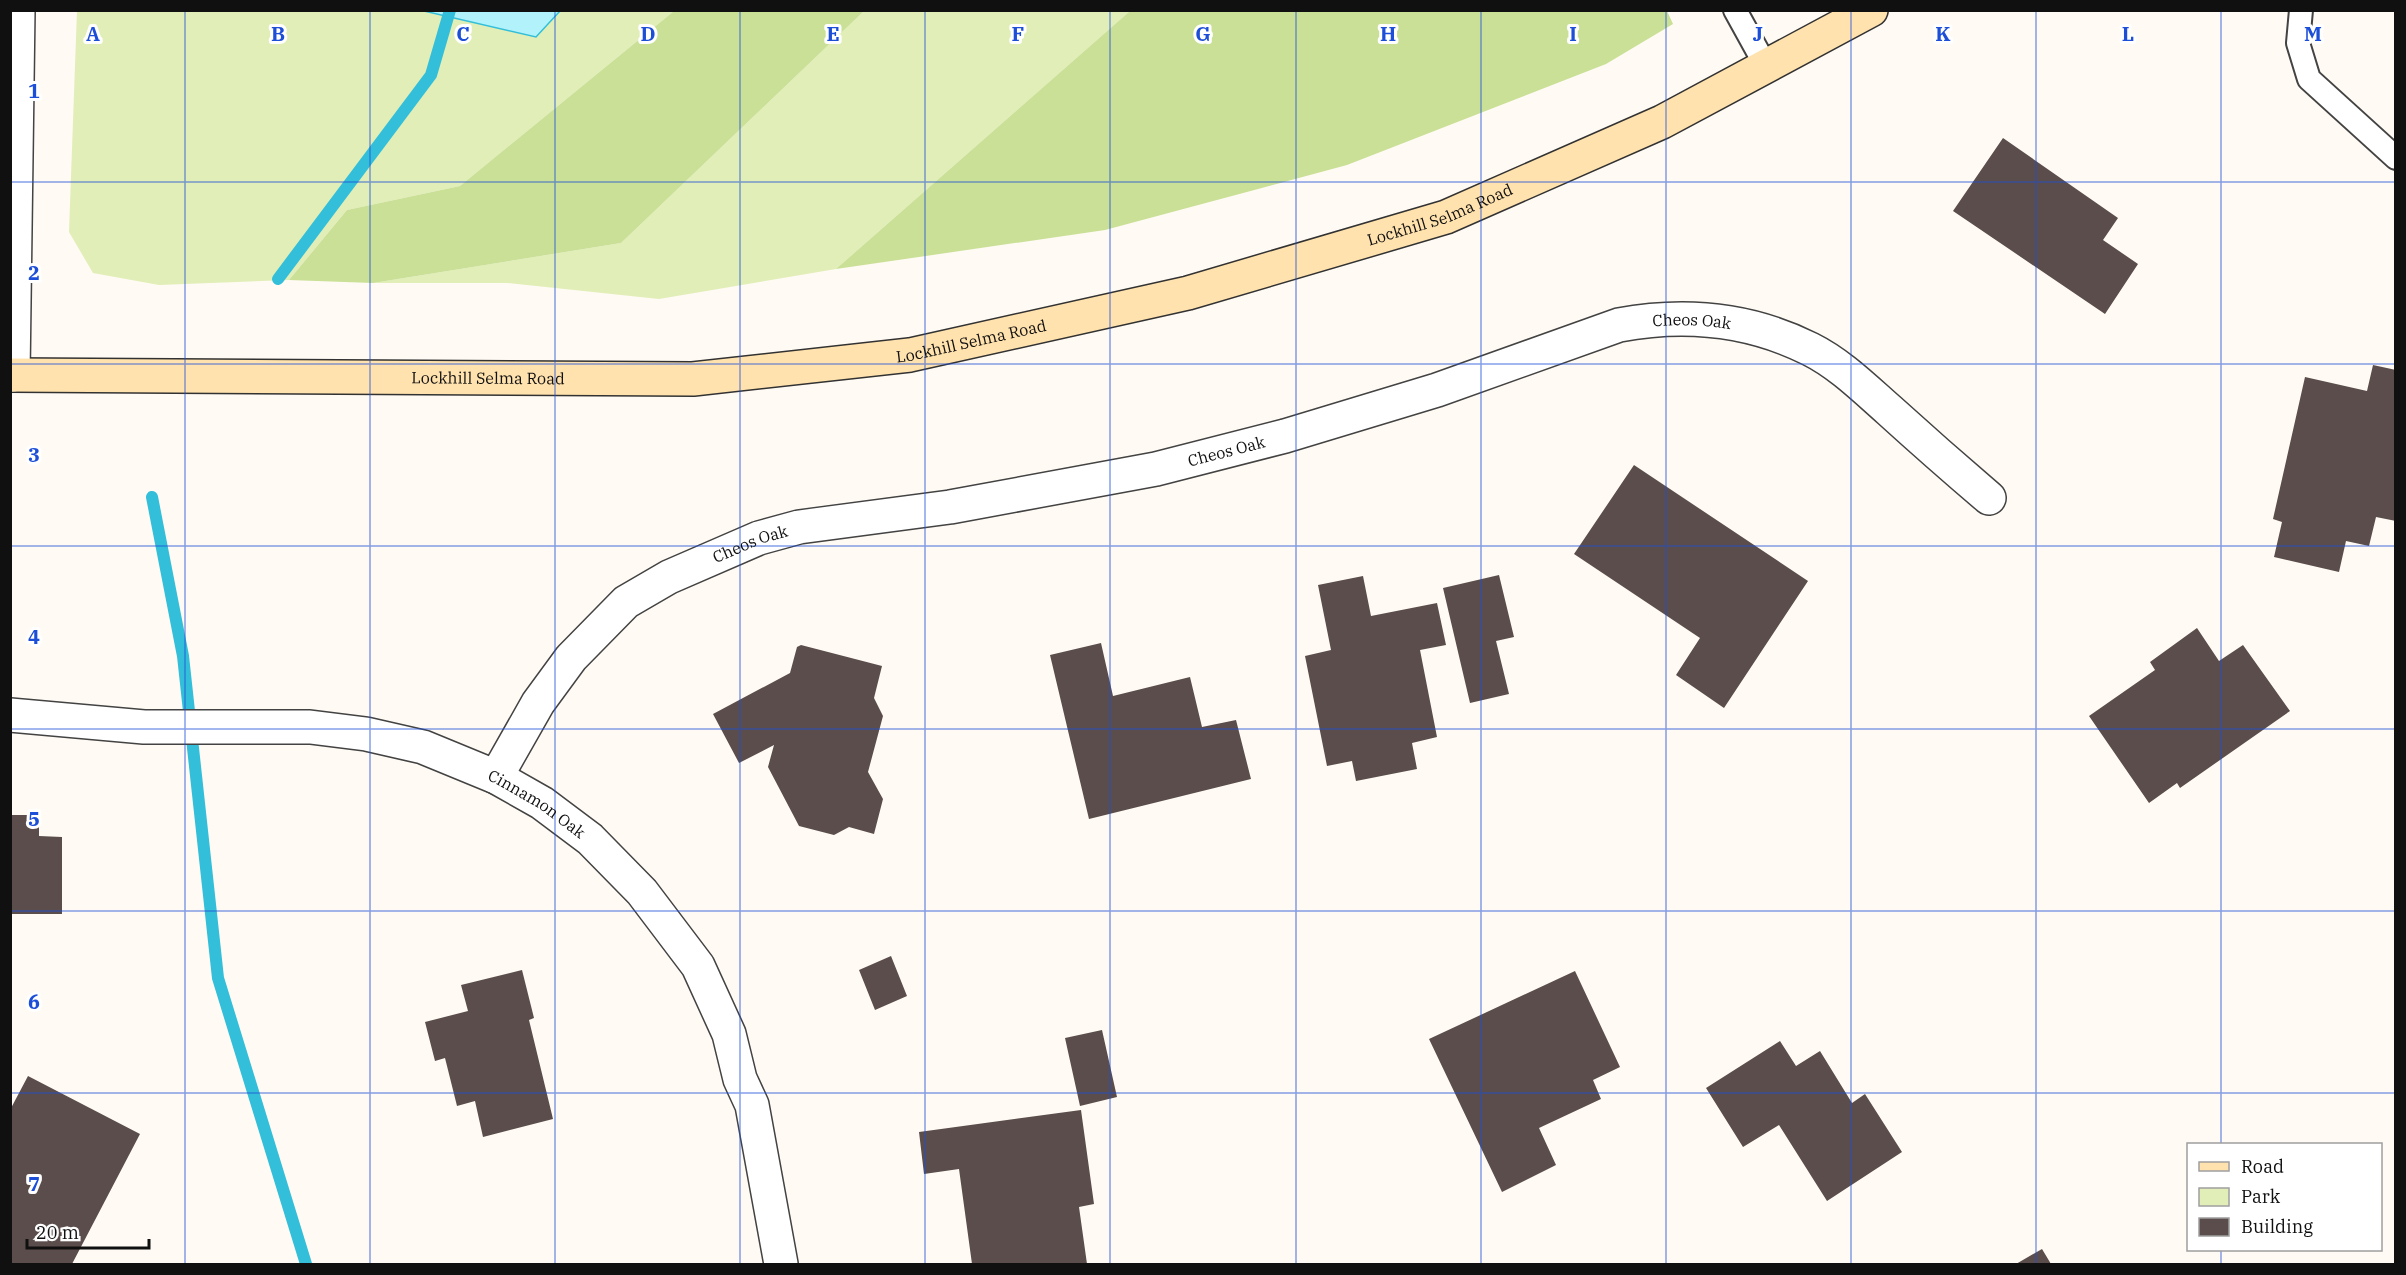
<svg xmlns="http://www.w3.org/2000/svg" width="2406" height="1275" viewBox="0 0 2406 1275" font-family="'IBM Plex Serif',serif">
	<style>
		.green { fill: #e1eeb8 }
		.forest { fill: #c9e096 }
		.water { fill: #b2f2fb; stroke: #33bfd9; stroke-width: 1.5 }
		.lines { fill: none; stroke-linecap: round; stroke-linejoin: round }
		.stream { stroke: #33bfd9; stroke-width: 12 }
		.building { fill: #5a4d4b }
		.service-casing { stroke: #434343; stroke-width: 26 }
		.minor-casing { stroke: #434343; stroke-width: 36 }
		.secondary-casing { stroke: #323232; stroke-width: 36 }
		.service { stroke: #fff; stroke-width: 22 }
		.minor { stroke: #fff; stroke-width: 33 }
		.secondary { stroke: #ffe2ae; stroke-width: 33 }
		.grid { fill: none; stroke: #1d4ed8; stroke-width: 1.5; stroke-opacity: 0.55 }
		.labels { text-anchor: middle; stroke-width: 6; stroke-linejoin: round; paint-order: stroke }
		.street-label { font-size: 16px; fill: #101010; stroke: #fff }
		.grid-label { font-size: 20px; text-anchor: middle; font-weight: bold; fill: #1d4ed8; stroke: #fff; stroke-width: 6; stroke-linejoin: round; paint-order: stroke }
	</style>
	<rect width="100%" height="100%" fill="#fffaf3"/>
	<!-- green -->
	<path class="green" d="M77,11H674L460,186L347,210L289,280L159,285L93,273L69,232Z
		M864,11H1130L836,269L659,299L508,283H373L621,243Z"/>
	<!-- forest -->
	<path class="forest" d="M674,11H864L621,243L373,283L289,280L347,210L460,186Z
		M1667,11L1673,24L1606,64L1347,165L1105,230L836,269L1130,11Z"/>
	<!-- water -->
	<path class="water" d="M424,11H560L536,37Z"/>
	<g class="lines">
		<!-- stream -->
		<path class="stream" d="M278,279L431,75L450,10
			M152,497L183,656L218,978L306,1264"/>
	</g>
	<!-- building -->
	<path class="building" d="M2003,138L2118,218L2103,240L2138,264L2105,314L1953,211Z
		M2373,365L2396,370V521L2376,517L2369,546L2346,541L2339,572L2274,557L2282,522L2273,519L2305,377L2367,391Z
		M1634,465L1808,581L1724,708L1676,675L1700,638L1574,554Z
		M1499,575L1514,637L1496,641L1509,694L1470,703L1443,588Z
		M1363,576L1371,616L1437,603L1446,645L1420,650L1437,737L1412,743L1417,769L1356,781L1352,761L1327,766L1305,656L1331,650L1318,585Z
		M2197,628L2219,661L2243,645L2290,711L2180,788L2177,783L2149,803L2089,716L2155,670L2150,662Z
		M1101,643L1113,696L1190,677L1202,727L1236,720L1251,779L1089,819L1050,655Z
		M801,645L882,666L874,698L883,716L868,772L883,799L874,834L849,827L834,835L799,826L768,767L774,745L739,763L713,714L790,673L797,647Z
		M10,815H39V836L62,837V914H10Z
		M891,956L907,996L875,1010L859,970Z
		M522,970L534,1018L529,1020L553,1119L483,1137L475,1101L457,1106L445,1058L435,1061L425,1022L468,1011L461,985Z
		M1575,971L1620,1067L1593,1080L1601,1099L1539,1128L1556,1165L1502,1192L1429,1039Z
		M1102,1030L1117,1097L1080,1106L1065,1038Z
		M1780,1041L1796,1066L1820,1051L1852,1103L1865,1094L1902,1152L1827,1201L1779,1125L1743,1147L1706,1088Z
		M28,1076L140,1134L72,1264H10V1110Z
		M1081,1110L1094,1204L1079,1207L1087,1264H972L959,1169L924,1174L919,1132Z
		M2042,1249L2051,1264H2016Z"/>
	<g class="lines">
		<!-- service casing -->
		<g class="service-casing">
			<path id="service" d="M1735,10L1767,68
				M2301,10L2298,43L2309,79L2396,158"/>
		</g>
		<!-- minor casing -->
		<g class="minor-casing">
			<g id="minor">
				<path d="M13,375L18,10"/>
				<path id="s1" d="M10,715L144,727H310L366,734L423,747L496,777L542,803L590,839L642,892L698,966L729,1034L740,1079L752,1105L781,1264"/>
				<path id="s2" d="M496,777L538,703L571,658L626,602L669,577L759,538L799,527L950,507L1156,469L1285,436L1437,390L1619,325C1684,313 1750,319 1810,349C1840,364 1864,388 1889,410C1922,440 1955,469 1989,498"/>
			</g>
		</g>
		<!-- secondary casing -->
		<g class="secondary-casing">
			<g id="secondary">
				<path id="s3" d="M10,375L693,379L910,355L1188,293L1446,217L1662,122L1871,10"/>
			</g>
		</g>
		<!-- service -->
		<use href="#service" class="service"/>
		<!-- minor -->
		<use href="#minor" class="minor"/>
		<!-- secondary -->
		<use href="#secondary" class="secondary"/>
	</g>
	<!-- grid -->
	<path class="grid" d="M185,10V1264M370,10V1264M555,10V1264M740,10V1264M925,10V1264M1110,10V1264M1296,10V1264M1481,10V1264M1666,10V1264M1851,10V1264M2036,10V1264M2221,10V1144M10,182H2396M10,364H2396M10,546H2396M10,729H2396M10,911H2396M10,1093H2396M2221,1250V1264"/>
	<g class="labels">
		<!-- street labels -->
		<g class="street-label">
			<text dy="6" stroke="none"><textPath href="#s3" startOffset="1450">Lockhill Selma Road</textPath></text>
			<text dy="6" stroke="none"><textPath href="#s2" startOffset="1329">Cheos Oak</textPath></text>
			<text dy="6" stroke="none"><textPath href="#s3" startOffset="964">Lockhill Selma Road</textPath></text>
			<text dy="6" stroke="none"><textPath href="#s3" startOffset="478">Lockhill Selma Road</textPath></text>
			<text dy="6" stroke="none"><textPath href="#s2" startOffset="843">Cheos Oak</textPath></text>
			<text dy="6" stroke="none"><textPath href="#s2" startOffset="357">Cheos Oak</textPath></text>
			<text dy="6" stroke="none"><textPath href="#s1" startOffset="543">Cinnamon Oak</textPath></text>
		</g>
	</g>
	<g class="grid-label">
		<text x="93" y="41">A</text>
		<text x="278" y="41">B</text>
		<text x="463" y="41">C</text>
		<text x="648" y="41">D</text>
		<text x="833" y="41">E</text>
		<text x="1018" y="41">F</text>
		<text x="1203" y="41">G</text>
		<text x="1388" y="41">H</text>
		<text x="1573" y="41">I</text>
		<text x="1758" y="41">J</text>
		<text x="1943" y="41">K</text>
		<text x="2128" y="41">L</text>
		<text x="2313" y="41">M</text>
		<text x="34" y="98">1</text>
		<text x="34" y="280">2</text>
		<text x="34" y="462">3</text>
		<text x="34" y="644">4</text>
		<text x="34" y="826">5</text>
		<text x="34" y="1009">6</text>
		<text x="34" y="1191">7</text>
	</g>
	<!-- border -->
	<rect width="2406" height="1275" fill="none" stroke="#101010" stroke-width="24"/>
	<!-- legend -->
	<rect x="2187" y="1143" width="195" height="108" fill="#ffffff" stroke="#9f9f9f" stroke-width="1.5"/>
	<rect x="2199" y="1162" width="30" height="9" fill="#ffe2ae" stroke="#9f9f9f" stroke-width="1.5"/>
	<text x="2241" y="1173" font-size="18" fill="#101010">Road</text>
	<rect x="2199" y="1188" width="30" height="18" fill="#e1eeb8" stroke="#9f9f9f" stroke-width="1.5"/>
	<text x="2241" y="1203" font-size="18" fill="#101010">Park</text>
	<rect x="2199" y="1218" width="30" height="18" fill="#5a4d4b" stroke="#9f9f9f" stroke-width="1.5"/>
	<text x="2241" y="1233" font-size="18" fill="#101010">Building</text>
	<!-- scale -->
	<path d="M27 1239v9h122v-9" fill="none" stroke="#101010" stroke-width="3"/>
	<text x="36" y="1239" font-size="18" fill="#101010" stroke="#ffffff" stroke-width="4.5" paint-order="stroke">20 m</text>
</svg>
